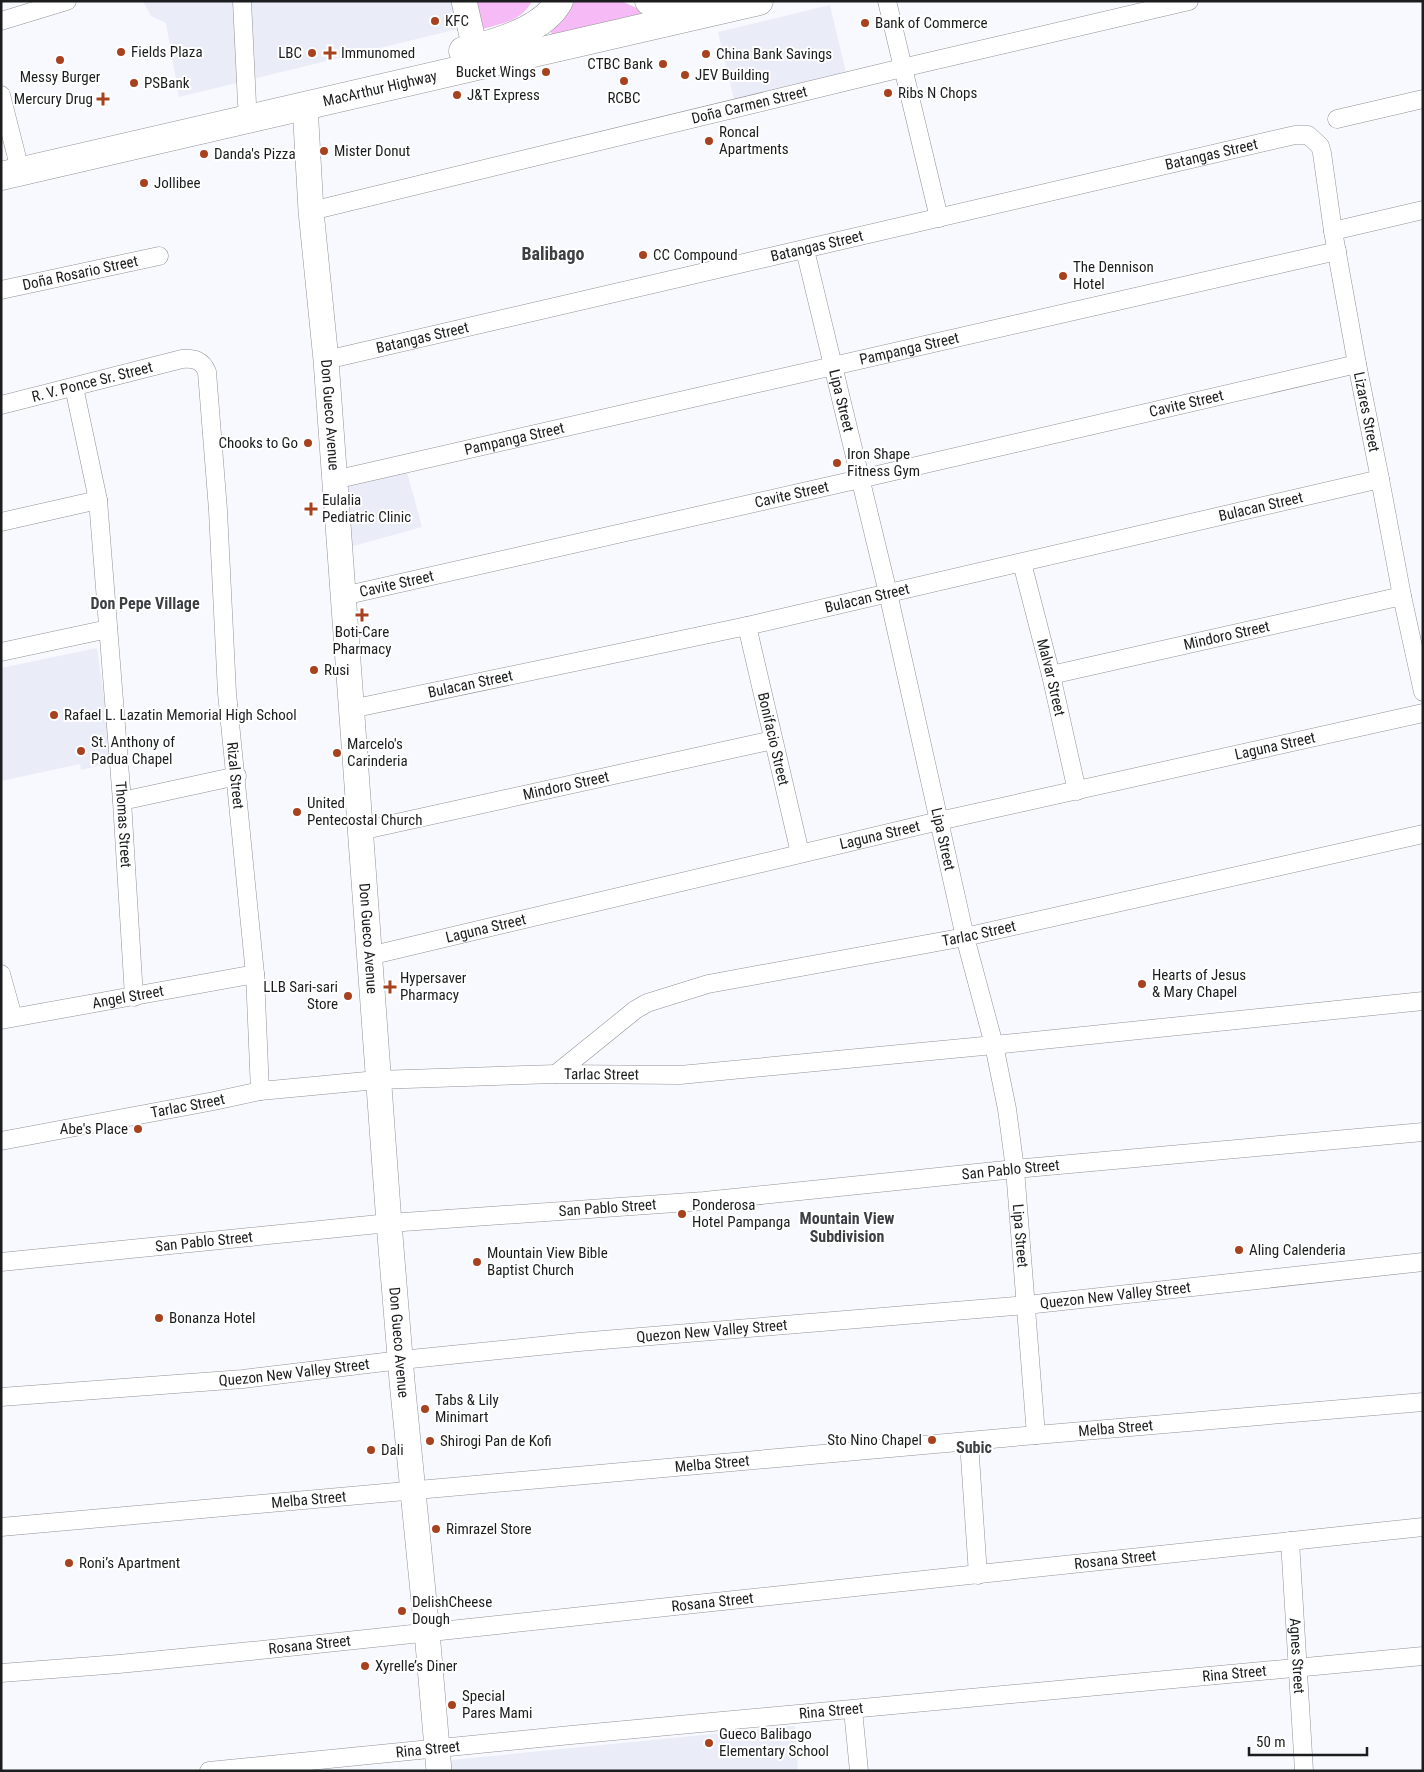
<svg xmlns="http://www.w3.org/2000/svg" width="1424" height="1772" viewBox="0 0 1424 1772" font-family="'Roboto Condensed',sans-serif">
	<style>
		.built { fill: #eaecf8 }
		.green { fill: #f6baf6 }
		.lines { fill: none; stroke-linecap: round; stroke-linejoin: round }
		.street-casing { stroke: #919296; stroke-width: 19 }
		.secondary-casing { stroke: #919296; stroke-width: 26 }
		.highway-casing { stroke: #919296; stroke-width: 29 }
		.street { stroke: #fff; stroke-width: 18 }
		.secondary { stroke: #fff; stroke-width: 25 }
		.highway { stroke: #fff; stroke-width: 28 }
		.poi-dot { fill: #a8411e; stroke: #fff; stroke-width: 2 }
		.labels { text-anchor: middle; stroke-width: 4; stroke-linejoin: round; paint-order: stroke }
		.poi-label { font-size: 15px; fill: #1c1d1e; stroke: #fff; text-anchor: start }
		.street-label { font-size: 15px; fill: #1c1d1e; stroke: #fff }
		.neighbourhood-label { font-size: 16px; font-weight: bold; fill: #3e3f43; stroke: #fff }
		.quarter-label { font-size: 18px; font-weight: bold; fill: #3e3f43; stroke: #fff }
	</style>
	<rect width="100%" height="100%" fill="#f8f9fe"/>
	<!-- built -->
	<path class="built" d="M143,1H452L458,29L179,97L166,23L151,16Z
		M830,5L847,77L735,104L718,32Z
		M407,472L422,527L346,548L343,485Z
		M97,648L113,762L81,770L80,764L1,781V668Z
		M795,1726L798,1771H452L451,1760Z"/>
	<!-- green -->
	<path class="green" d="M475,1H532C522,21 501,24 482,29Z
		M568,1H621L639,9L652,11L552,35L550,29Z"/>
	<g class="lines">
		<!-- street casing -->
		<g class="street-casing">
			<g id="street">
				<path d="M242,1L247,104"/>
				<path d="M887,1L939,218"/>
				<path d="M1,21L67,1"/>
				<path d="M1,95L17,158"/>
				<path d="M1337,119L1423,99"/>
				<path id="s1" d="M311,211L902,68L1189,1"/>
				<path d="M1333,231L1423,210"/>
				<path id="s2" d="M805,250L888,593L965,937L994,1045L1007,1109L1015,1169L1036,1435"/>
				<path id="s3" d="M1,290L159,256"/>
				<path id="s4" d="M326,360L1295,135H1308L1320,146L1322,153L1333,231L1357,364L1380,479L1402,596L1423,692"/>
				<path id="s5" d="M74,387L98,500L122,801L134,997"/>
				<path id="s6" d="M1,405L182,359C194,358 202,360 207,372L218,510L227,693L255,974L260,1091"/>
				<path id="s7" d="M334,480L1337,251"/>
				<path d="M1,522L98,500"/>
				<path id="s8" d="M1022,563L1051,675L1077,791"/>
				<path id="s9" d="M343,596L860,479L1357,364"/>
				<path id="s10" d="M747,626L800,853"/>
				<path d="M1,652L108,629"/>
				<path id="s11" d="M1051,675L1402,596"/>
				<path id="s12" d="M351,709L747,626L1380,479"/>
				<path d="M122,801L237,776"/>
				<path id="s13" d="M360,831L773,740"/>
				<path id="s14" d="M369,956L939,821L1423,713"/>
				<path d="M1,974L13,1017"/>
				<path id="s15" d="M1,1020L255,974"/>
				<path id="s16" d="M556,1074L635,1010L647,1003L708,984L965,937L1423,834"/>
				<path id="s17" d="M1,1141L214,1101L260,1091L377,1080L556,1074L680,1075L994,1045L1423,1001"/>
				<path id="s18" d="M1,1262L389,1223L704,1201L1015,1169L1423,1132"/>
				<path id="s19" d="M1,1397L243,1379L401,1360L579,1342L1026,1305L1423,1262"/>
				<path d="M969,1442L978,1575"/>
				<path id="s20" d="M1,1527L1036,1435L1423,1402"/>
				<path id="s21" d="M1290,1541L1304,1771"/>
				<path id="s22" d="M1,1673L119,1664L251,1651L1423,1527"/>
				<path d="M853,1710L859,1771"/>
				<path id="s23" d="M209,1771L571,1735L1423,1656"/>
			</g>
		</g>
		<!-- secondary casing -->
		<g class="secondary-casing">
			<g id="secondary">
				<path d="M464,1L475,49"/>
				<path id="s24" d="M305,105L311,211L326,360L389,1223L402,1381L427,1632L439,1771"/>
			</g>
		</g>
		<!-- highway casing -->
		<g class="highway-casing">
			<g id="highway">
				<path d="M649,1L675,8L696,10"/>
				<path d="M463,51C494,44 543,31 559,1"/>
				<path id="s25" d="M1,176L759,1"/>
			</g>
		</g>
		<!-- street -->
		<use href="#street" class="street"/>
		<!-- secondary -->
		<use href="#secondary" class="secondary"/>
		<!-- highway -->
		<use href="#highway" class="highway"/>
	</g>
	<!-- markers -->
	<g class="poi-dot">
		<circle cx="435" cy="21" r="5"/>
		<circle cx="865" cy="23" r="5"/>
		<circle cx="121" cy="52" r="5"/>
		<circle cx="312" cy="53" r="5"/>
		<path d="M327.5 45.5h5v5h5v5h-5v5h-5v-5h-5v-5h5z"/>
		<circle cx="706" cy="54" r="5"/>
		<circle cx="60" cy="60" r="5"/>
		<circle cx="663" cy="64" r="5"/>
		<circle cx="546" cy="72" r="5"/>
		<circle cx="685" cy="75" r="5"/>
		<circle cx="624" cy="81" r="5"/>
		<circle cx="134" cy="83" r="5"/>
		<circle cx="888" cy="93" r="5"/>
		<circle cx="457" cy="95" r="5"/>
		<path d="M100.5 91.5h5v5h5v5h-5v5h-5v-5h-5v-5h5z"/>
		<circle cx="709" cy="141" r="5"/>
		<circle cx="324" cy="151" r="5"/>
		<circle cx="204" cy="154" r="5"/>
		<circle cx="144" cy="183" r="5"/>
		<circle cx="643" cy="255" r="5"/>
		<circle cx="1063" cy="276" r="5"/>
		<circle cx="308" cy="443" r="5"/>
		<circle cx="837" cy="463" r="5"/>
		<path d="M308.5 501.5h5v5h5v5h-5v5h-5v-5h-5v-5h5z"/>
		<path d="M359.5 607.5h5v5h5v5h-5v5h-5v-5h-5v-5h5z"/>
		<circle cx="314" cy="670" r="5"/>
		<circle cx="54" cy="715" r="5"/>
		<circle cx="81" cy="751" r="5"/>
		<circle cx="337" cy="753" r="5"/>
		<circle cx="297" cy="812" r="5"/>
		<circle cx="1142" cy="984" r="5"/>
		<path d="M387.5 979.5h5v5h5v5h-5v5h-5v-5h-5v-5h5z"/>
		<circle cx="348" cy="996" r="5"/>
		<circle cx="138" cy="1129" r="5"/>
		<circle cx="682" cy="1214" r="5"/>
		<circle cx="1239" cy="1250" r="5"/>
		<circle cx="477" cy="1262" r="5"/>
		<circle cx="159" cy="1318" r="5"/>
		<circle cx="425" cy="1409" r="5"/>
		<circle cx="932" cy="1440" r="5"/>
		<circle cx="430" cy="1441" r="5"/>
		<circle cx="371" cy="1450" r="5"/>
		<circle cx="436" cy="1529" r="5"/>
		<circle cx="69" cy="1563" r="5"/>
		<circle cx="402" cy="1611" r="5"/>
		<circle cx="365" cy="1666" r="5"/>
		<circle cx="452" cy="1705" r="5"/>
		<circle cx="709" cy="1743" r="5"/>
	</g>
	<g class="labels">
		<!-- poi labels -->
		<g class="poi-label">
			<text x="445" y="26">KFC</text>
			<text x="875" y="28">Bank of Commerce</text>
			<text x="131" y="57">Fields Plaza</text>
			<text x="302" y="58" text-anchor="end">LBC</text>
			<text x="341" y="58">Immunomed</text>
			<text x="716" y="59">China Bank Savings</text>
			<text x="653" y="69" text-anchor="end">CTBC Bank</text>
			<text x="536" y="77" text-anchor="end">Bucket Wings</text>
			<text x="695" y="80">JEV Building</text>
			<text x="60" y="82" text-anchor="middle">Messy Burger</text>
			<text x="144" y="88">PSBank</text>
			<text x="898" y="98">Ribs N Chops</text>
			<text x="467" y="100">J&amp;T Express</text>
			<text x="624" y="103" text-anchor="middle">RCBC</text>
			<text x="93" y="104" text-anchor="end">Mercury Drug</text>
			<text x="719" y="137">Roncal<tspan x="719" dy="17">Apartments</tspan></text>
			<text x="334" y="156">Mister Donut</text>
			<text x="214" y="159">Danda's Pizza</text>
			<text x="154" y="188">Jollibee</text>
			<text x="653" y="260">CC Compound</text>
			<text x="1073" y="272">The Dennison<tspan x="1073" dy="17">Hotel</tspan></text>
			<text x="298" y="448" text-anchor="end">Chooks to Go</text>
			<text x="847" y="459">Iron Shape<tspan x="847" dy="17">Fitness Gym</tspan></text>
			<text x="322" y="505">Eulalia<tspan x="322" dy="17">Pediatric Clinic</tspan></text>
			<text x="362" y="637" text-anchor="middle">Boti-Care<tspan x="362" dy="17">Pharmacy</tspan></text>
			<text x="324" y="675">Rusi</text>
			<text x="64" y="720">Rafael L. Lazatin Memorial High School</text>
			<text x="91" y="747">St. Anthony of<tspan x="91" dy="17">Padua Chapel</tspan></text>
			<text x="347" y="749">Marcelo's<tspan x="347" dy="17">Carinderia</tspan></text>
			<text x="307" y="808">United<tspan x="307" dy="17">Pentecostal Church</tspan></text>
			<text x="1152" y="980">Hearts of Jesus<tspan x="1152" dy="17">&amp; Mary Chapel</tspan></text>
			<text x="400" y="983">Hypersaver<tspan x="400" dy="17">Pharmacy</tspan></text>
			<text x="338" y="992" text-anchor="end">LLB Sari-sari<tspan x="338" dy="17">Store</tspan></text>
			<text x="128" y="1134" text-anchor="end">Abe's Place</text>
			<text x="692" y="1210">Ponderosa<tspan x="692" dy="17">Hotel Pampanga</tspan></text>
			<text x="1249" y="1255">Aling Calenderia</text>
			<text x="487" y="1258">Mountain View Bible<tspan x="487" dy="17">Baptist Church</tspan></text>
			<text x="169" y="1323">Bonanza Hotel</text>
			<text x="435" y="1405">Tabs &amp; Lily<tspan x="435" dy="17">Minimart</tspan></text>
			<text x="922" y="1445" text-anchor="end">Sto Nino Chapel</text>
			<text x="440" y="1446">Shirogi Pan de Kofi</text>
			<text x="381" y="1455">Dali</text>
			<text x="446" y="1534">Rimrazel Store</text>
			<text x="79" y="1568">Roni’s Apartment</text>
			<text x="412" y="1607">DelishCheese<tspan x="412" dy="17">Dough</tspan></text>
			<text x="375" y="1671">Xyrelle’s Diner</text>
			<text x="462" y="1701">Special<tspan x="462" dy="17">Pares Mami</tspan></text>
			<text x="719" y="1739">Gueco Balibago<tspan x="719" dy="17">Elementary School</tspan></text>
		</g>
		<!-- street labels -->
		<g class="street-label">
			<text dy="5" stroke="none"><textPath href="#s25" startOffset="389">MacArthur Highway</textPath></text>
			<text dy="5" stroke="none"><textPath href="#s1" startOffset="451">Doña Carmen Street</textPath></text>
			<text dy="5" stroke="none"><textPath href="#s4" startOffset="909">Batangas Street</textPath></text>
			<text dy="5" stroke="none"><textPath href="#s4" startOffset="504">Batangas Street</textPath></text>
			<text dy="5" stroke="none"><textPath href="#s3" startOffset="81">Doña Rosario Street</textPath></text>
			<text dy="5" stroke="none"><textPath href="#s4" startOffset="99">Batangas Street</textPath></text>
			<text dy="5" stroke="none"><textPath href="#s7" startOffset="590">Pampanga Street</textPath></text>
			<text dy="5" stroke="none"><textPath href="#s6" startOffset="94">R. V. Ponce Sr. Street</textPath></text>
			<text dy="5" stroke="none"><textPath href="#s2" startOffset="155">Lipa Street</textPath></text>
			<text dy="5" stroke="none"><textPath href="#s9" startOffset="865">Cavite Street</textPath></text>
			<text dy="5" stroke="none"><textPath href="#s4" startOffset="1294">Lizares Street</textPath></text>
			<text dy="5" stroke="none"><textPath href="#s24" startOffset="311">Don Gueco Avenue</textPath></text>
			<text dy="5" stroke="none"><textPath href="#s7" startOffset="185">Pampanga Street</textPath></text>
			<text dy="5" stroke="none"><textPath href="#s9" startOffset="460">Cavite Street</textPath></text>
			<text dy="5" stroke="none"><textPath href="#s12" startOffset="932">Bulacan Street</textPath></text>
			<text dy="5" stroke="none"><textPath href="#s9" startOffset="55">Cavite Street</textPath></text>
			<text dy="5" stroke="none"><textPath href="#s12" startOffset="528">Bulacan Street</textPath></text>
			<text dy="5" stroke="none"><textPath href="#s11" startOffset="180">Mindoro Street</textPath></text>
			<text dy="5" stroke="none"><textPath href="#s8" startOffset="118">Malvar Street</textPath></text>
			<text dy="5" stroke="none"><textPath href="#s12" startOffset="122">Bulacan Street</textPath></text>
			<text dy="5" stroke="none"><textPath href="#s10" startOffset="116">Bonifacio Street</textPath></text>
			<text dy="5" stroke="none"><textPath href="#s14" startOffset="930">Laguna Street</textPath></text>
			<text dy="5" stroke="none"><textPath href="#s6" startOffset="622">Rizal Street</textPath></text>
			<text dy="5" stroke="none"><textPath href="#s13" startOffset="211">Mindoro Street</textPath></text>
			<text dy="5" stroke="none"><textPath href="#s5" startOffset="441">Thomas Street</textPath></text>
			<text dy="5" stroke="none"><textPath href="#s14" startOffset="525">Laguna Street</textPath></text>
			<text dy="5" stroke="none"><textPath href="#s2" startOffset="605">Lipa Street</textPath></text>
			<text dy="5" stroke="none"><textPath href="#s14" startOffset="120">Laguna Street</textPath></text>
			<text dy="5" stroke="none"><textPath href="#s16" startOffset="455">Tarlac Street</textPath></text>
			<text dy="5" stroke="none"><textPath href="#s24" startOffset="836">Don Gueco Avenue</textPath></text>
			<text dy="5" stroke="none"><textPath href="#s15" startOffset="129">Angel Street</textPath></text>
			<text dy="5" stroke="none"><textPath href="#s17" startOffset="606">Tarlac Street</textPath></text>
			<text dy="5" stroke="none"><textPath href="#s17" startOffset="190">Tarlac Street</textPath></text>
			<text dy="5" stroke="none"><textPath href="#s18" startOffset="1014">San Pablo Street</textPath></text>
			<text dy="5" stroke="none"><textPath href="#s18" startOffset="609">San Pablo Street</textPath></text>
			<text dy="5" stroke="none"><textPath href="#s2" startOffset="1010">Lipa Street</textPath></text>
			<text dy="5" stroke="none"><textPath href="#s18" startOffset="204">San Pablo Street</textPath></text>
			<text dy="5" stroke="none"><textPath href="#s19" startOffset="1119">Quezon New Valley Street</textPath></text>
			<text dy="5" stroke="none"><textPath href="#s19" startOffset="714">Quezon New Valley Street</textPath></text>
			<text dy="5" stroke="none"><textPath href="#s24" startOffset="1241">Don Gueco Avenue</textPath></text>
			<text dy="5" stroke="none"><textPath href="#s19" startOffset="294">Quezon New Valley Street</textPath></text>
			<text dy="5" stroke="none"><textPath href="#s20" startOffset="1119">Melba Street</textPath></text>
			<text dy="5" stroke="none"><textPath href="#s20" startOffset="714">Melba Street</textPath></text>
			<text dy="5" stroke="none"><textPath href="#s20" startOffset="309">Melba Street</textPath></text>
			<text dy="5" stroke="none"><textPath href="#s22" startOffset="1120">Rosana Street</textPath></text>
			<text dy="5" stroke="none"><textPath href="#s22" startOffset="715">Rosana Street</textPath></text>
			<text dy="5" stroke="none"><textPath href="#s22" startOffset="310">Rosana Street</textPath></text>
			<text dy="5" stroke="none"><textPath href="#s21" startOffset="115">Agnes Street</textPath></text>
			<text dy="5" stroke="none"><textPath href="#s23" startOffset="1030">Rina Street</textPath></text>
			<text dy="5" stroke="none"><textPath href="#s23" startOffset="625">Rina Street</textPath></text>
			<text dy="5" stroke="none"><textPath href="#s23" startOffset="220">Rina Street</textPath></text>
		</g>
		<!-- neighbourhood labels -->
		<g class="neighbourhood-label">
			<text x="145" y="609">Don Pepe Village</text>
			<text x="847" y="1224">Mountain View<tspan x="847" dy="18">Subdivision</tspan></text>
			<text x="974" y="1453">Subic</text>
		</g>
		<!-- quarter labels -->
		<g class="quarter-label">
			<text x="553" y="260">Balibago</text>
		</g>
	</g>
	<!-- border -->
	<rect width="1424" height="1772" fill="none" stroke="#1c1d1e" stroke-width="5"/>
	<!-- scale -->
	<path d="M1249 1747v8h118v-8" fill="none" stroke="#1c1d1e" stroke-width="2.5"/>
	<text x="1256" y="1747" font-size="15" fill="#1c1d1e" stroke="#ffffff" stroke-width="4" paint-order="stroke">50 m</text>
</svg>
